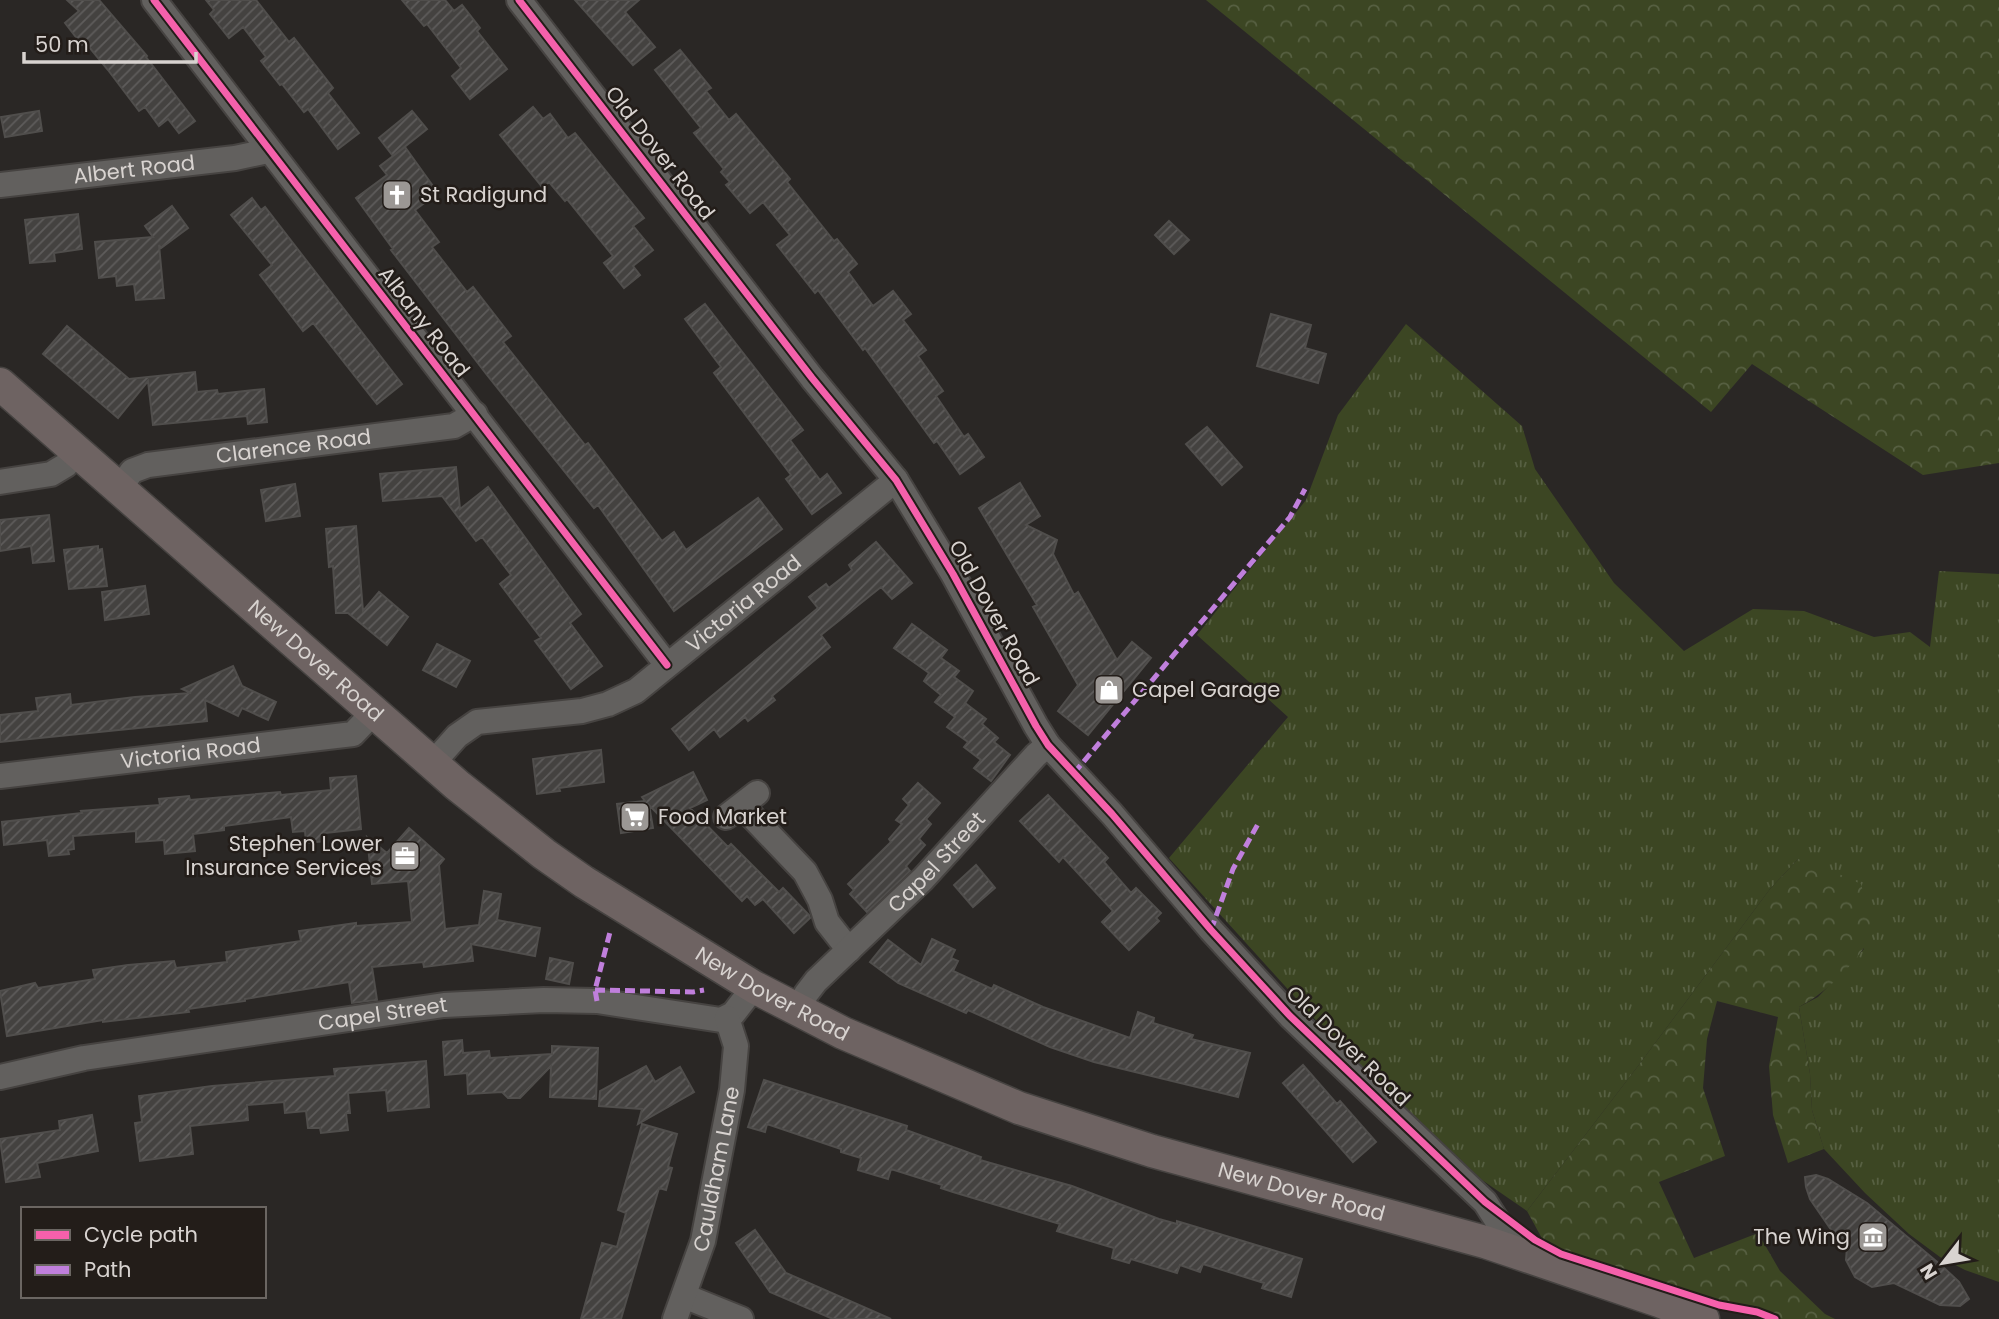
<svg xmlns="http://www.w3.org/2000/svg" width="1999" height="1319" viewBox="0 0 1999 1319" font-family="Poppins,sans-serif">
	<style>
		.grass { fill: url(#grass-tufts) }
		.forest { fill: url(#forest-crowns) }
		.building { fill: url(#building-hatch); stroke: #504e4c; stroke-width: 2 }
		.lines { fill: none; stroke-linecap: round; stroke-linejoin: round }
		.minor-casing { stroke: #464341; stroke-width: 28 }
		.major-casing { stroke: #464341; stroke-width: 35 }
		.minor { stroke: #62605e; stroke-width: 24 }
		.major { stroke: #6e6362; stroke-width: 32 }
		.quiet { stroke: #c07fdc; stroke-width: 5; stroke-dasharray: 10 5; stroke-linecap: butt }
		.cycleway-casing { stroke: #231d19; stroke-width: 11 }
		.cycleway { stroke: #f560ab; stroke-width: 7 }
		.labels { text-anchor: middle; stroke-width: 5; stroke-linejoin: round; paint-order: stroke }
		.street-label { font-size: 21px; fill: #d8d3d0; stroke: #231d19 }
		.poi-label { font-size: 21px; fill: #d8d3d0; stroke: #231d19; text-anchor: start }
	</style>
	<defs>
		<pattern id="grass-tufts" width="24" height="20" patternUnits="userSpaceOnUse" patternTransform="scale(1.75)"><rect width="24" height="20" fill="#3c4623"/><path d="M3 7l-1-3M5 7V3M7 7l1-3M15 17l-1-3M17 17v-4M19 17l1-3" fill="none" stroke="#576042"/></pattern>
		<pattern id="forest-crowns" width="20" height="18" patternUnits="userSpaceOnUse" patternTransform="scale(1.75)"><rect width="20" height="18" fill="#3c4623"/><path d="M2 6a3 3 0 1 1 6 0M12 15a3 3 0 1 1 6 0" fill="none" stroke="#576042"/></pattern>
		<pattern id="building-hatch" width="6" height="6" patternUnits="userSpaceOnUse" patternTransform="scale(1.75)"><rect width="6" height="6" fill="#444240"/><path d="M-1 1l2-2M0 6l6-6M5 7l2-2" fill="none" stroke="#5e5c5b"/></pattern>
	</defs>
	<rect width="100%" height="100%" fill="#2a2725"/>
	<!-- grass -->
	<path class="grass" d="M1406,324L1522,426L1535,469L1614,583L1684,651L1753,609L1804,611L1874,637L1910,632L1930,647L1939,571L1999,574V1282L1965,1270L1940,1257L1909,1234L1865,1193L1824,1149L1812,1110L1810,1074L1799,1007L1818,997L1864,949L1798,859L1770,889L1638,1066L1527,1211L1482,1180L1332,1038L1169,858L1288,717L1197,635L1306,500L1338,415Z"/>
	<!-- forest -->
	<path class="forest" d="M1206,0H1999V463L1923,475L1752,364L1711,412Z
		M1798,859L1819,865L1861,884L1874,932C1857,962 1829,991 1799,1007L1810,1074L1812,1110L1824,1149L1788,1163L1773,1115L1769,1066L1778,1017L1717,1001L1707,1039L1703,1088L1725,1156L1659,1182L1694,1258L1758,1233L1780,1271L1825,1314L1835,1319H1771L1754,1313L1716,1308L1597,1267L1545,1244L1527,1211L1638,1066L1770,889Z"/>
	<!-- building -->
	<path class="building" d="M67,0H99L147,56L146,57L195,121L179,133L168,119L159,126L145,107L139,111L108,70L85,42L82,45L65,23L79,11Z
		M206,0H256L289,42L294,38L333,88L328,93L359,133L338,149L308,109L304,112L282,84L280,85L261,61L266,57L243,27L229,38L210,14L214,10Z
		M402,0H445L454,11L462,5L480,28L477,31L507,69L470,99L452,76L461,68L427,24L424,26Z
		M575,0H639L625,12L655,47L633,65Z
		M680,50L711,88L706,91L729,120L736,114L790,179L787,182L834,241L837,239L857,264L848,272L873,306L893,291L911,314L903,320L926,350L918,356L943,391L936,396L964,437L968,434L984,457L960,474L937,441L934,443L865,348L863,350L818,290L815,293L777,245L790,235L763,202L750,213L726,185L730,182L721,172L724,169L694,133L701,128L655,70Z
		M533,107L543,119L550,114L568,138L575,133L644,218L633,226L653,250L633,266L640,275L624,288L604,263L613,256L592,230L567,199L565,201L549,182L543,188L500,135Z
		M39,111L42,131L5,137L1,117Z
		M412,111L427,129L393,156L379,138Z
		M405,147L438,193L415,210L439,242L432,247L467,292L473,287L511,336L503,342L585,445L588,443L662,541L674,532L686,550L758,498L782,529L674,611L598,505L594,508L487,375L391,250L393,249L356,198L387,175L380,166Z
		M252,198L261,210L265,207L402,384L377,404L313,323L303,331L260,275L272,265L231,215Z
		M172,206L188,228L161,248L159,245L164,298L136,300L134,284L117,286L116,276L99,278L95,242L153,237L145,226Z
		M78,214L82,249L54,253L55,261L30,263L25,220Z
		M1169,221L1189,240L1174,254L1155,235Z
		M705,304L803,430L790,440L820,480L827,474L841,493L812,514L786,479L791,475L714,373L721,367L685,319Z
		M1271,314L1311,325L1305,348L1326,354L1318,383L1257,366Z
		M67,326L129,379L195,372L197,392L217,390L218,394L264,389L267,422L248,424L247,416L153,425L148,381L118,418L43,354Z
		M1207,427L1242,467L1222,485L1186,444Z
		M456,467L460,509L488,487L581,614L570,623L602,666L571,689L535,641L541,638L500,584L511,575L482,537L476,541L442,496L383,501L380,474Z
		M1020,483L1040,516L1026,525L1057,540L1053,554L1074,595L1078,592L1117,660L1132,642L1151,658L1088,735L1058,711L1078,685L1033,607L1037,605L979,508Z
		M295,484L300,516L266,521L261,490Z
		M49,515L54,561L33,563L31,546L0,551V520Z
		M356,526L363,611L379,592L408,617L387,645L348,613H336L333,566L329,567L326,529Z
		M876,542L912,583L892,599L881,587L821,635L830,647L772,696L775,700L748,721L745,717L720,737L714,729L689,750L672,729L818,608L809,597L826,584L829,588L852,570L849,565Z
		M98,546V550L102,549L107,586L69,589L64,550Z
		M145,586L149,614L105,620L102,592Z
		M912,624L947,650L941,658L959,671L954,677L973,691L962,708L965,703L986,719L982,724L998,738L994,742L1010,755L991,781L974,768L981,760L964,747L968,742L947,727L955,717L935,702L941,695L924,681L929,673L894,648Z
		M437,644L470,661L456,687L423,670Z
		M233,666L242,686L276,702L268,720L242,708L238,716L205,700L207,721L0,742V715L38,711L36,698L70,694L71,705L135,697L191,693L182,689Z
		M601,750L604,782L559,788L560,791L537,794L533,759Z
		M693,772L707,800L690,808L728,847L731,844L779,892L783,888L809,915L810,918L794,933L763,899L755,905L747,896L742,901L649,805L653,828L621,833L617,804L645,801L642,797Z
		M356,776L361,829L325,833L326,841L306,843L305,831L293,832L291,817L224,826V830L193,834L195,851L165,854L164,840L136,842V831L73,836L74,849L68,850L69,854L49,856L47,840L4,845L2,822L82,813L81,811L160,805L159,799L189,796L190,800L280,792L281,795L331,790L330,778Z
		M918,783L940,803L926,819L931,824L919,839L925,845L906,866L910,871L867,912L850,894L854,890L848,884L891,842L889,839L902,824L896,820L909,805L903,799Z
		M1048,795L1108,858L1104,862L1131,893L1136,888L1161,913L1156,918L1159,921L1129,950L1102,922L1113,911L1063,857L1059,862L1020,821Z
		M409,828L444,859L439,865L445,929L479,925L484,891L501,894L497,920L540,928L535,956L471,944L473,961L424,967L423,962L372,967L377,1000L352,1003L349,982L245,999V1001L188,1009L189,1012L103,1022V1020L7,1036L0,991L35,983L38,988L95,979L93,970L128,965L174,961L176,968L227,962L226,952L301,941L299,931L356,923V926L412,922L408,881L372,884L367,837L387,853Z
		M976,865L995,888L973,907L954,885Z
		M932,939L955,950L951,958L958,961L953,971L992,989L994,985L1043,1007L1130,1038L1138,1012L1154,1018L1153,1023L1193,1035L1191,1039L1250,1053L1238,1097L1094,1062L1050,1047L968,1010L966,1013L898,983L870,962L888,940L921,965Z
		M550,958L573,963L569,984L546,979Z
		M462,1040L463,1053L489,1051L490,1058L552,1054V1046L598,1048L596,1099L550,1097L551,1066L520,1098H508L502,1092L468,1094L467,1073L445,1075L443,1042Z
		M426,1061L429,1107L388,1111L386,1090L348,1093L350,1113H346L348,1130L321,1133L320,1128H308L306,1111L285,1113L284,1102L247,1105L248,1120L190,1126L193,1154L140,1161L135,1123L142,1122L139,1096L212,1086L335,1076L334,1069Z
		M1303,1065L1337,1104L1340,1101L1376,1142L1353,1162L1283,1083Z
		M646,1066L655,1082L680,1067L694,1092L638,1124L642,1109L599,1106L600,1091Z
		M764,1080L907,1126L906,1130L981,1157L980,1160L1072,1186L1159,1219L1177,1224V1221L1302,1259L1291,1297L1262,1288L1264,1283L1203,1264L1200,1272L1180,1265L1177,1273L1131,1259L1129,1263L1112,1258L1114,1248L1057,1231L1060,1224L953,1192L941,1188L942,1185L891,1169L888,1179L858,1170L861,1158L841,1152V1149L767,1124L765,1132L748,1127Z
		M92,1115L98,1151L37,1163L40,1177L6,1182L0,1139L60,1130L59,1121Z
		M642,1124L677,1134L668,1167L672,1168L666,1190L659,1188L621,1319H581L602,1243L617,1247L626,1213L618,1210Z
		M1816,1175L1828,1179L1867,1203L1942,1266L1959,1282L1969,1299L1960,1306L1940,1305L1894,1283L1872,1287L1855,1277L1846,1260L1847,1247L1832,1231L1810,1199L1806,1187L1805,1177Z
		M755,1230L786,1273L891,1319H833L770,1292L736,1243Z"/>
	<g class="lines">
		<!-- minor casing -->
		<g class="minor-casing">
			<g id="minor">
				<path d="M154,0L667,665"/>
				<path d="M519,0L812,378L896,480L953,574L1036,726L1048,745L1112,814L1211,930L1290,1016L1485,1202L1517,1252"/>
				<path id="s1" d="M0,185L235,158L268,151"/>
				<path d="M0,482L51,474L66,465L76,450"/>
				<path id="s2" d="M119,489L132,471L148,465L454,426L475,414"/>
				<path id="s3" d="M432,764L457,736L477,722L582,711L608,704L636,691L896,480"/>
				<path id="s4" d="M0,776L353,734L374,712"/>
				<path d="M742,806L805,872L820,900L827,922L849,950"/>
				<path d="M726,817L757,793"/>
				<path id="s5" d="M799,1012L806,994L816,981L923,879L1036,755L1048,745"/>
				<path id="s6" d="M0,1077L84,1058L444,1005L544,1000L597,1001L721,1020L733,1014L754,987"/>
				<path d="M684,1296L741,1319"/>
				<path id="s7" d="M675,1319L703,1241L732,1090L736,1046L727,1018"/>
			</g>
		</g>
		<!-- major casing -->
		<g class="major-casing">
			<g id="major">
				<path id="s8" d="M0,384L457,785L544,854L584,882L754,987L843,1033L1019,1108L1152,1151L1485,1242L1659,1301L1703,1319"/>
			</g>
		</g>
		<!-- minor -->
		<use href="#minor" class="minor"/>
		<!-- major -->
		<use href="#major" class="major"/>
		<!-- quiet -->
		<path class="quiet" d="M1074,773L1290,517L1305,489
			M1211,930L1233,869L1258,824
			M595,990L693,992L704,990
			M597,1001L595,990L610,932"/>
		<!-- cycleway casing -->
		<g class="cycleway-casing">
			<path id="cycleway" d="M154,0L667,665
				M519,0L812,378L896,480L953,574L1036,726L1048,745L1112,814L1211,930L1290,1016L1485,1202L1535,1240L1561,1254L1719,1305L1757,1312L1775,1319"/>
		</g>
		<!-- cycleway -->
		<use href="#cycleway" class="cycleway"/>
	</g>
	<!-- icons -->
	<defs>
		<g id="church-square" transform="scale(1.575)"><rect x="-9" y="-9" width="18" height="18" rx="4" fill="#9b9794" stroke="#231d19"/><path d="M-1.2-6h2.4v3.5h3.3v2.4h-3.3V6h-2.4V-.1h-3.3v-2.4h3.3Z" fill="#fff"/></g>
		<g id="shop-square" transform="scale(1.575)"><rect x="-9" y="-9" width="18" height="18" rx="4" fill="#9b9794" stroke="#231d19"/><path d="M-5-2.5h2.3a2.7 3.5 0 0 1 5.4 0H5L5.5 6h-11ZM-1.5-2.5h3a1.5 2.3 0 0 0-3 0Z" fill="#fff"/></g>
		<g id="supermarket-square" transform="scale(1.575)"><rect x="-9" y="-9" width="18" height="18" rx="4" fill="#9b9794" stroke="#231d19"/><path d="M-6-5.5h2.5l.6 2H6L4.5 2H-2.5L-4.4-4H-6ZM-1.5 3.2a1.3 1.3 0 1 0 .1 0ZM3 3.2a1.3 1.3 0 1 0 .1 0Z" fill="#fff"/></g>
		<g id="office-square" transform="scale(1.575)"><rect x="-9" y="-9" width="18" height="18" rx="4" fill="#9b9794" stroke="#231d19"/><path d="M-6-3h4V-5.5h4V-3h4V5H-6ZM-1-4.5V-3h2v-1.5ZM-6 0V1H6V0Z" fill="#fff"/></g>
		<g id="museum-square" transform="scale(1.575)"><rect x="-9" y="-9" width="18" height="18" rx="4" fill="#9b9794" stroke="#231d19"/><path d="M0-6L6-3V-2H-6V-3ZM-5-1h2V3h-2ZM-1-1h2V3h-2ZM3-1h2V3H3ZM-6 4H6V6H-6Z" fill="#fff"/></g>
	</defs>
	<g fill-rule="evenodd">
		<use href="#church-square" x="397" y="195"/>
		<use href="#shop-square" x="1109" y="690"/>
		<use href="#supermarket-square" x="635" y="817"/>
		<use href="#office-square" x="405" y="856"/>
		<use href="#museum-square" x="1873" y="1237"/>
	</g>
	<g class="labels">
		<!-- street labels -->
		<g class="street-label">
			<text transform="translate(660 153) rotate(52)" y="7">Old Dover Road</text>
			<text dy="7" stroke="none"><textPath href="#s1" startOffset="135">Albert Road</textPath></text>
			<text transform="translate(424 322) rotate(52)" y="7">Albany Road</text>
			<text dy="7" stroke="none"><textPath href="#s2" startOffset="186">Clarence Road</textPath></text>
			<text dy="7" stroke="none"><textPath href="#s3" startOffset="364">Victoria Road</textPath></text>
			<text transform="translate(994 613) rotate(61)" y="7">Old Dover Road</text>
			<text dy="7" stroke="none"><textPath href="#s8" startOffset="420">New Dover Road</textPath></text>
			<text dy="7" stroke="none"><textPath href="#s4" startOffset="192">Victoria Road</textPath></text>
			<text dy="7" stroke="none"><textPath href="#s5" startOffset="205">Capel Street</textPath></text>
			<text dy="7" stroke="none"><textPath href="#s8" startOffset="987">New Dover Road</textPath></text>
			<text dy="7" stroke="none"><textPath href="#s6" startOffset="388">Capel Street</textPath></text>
			<text transform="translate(1348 1046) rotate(44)" y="7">Old Dover Road</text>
			<text dy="7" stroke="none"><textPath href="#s7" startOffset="156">Cauldham Lane</textPath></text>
			<text dy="7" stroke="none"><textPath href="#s8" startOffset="1554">New Dover Road</textPath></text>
		</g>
		<!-- poi labels -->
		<g class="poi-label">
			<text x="420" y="202">St Radigund</text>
			<text x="1132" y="697">Capel Garage</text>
			<text x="658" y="824">Food Market</text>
			<text x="382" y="851" text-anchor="end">Stephen Lower<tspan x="382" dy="24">Insurance Services</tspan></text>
			<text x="1850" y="1244" text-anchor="end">The Wing</text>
		</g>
	</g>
	<!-- legend -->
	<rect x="21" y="1207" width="245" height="91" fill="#231d19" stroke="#6b6662" stroke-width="2"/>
	<rect x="35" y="1230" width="35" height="10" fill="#f560ab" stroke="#6b6662" stroke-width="2"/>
	<text x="84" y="1242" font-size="21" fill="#d8d3d0">Cycle path</text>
	<rect x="35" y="1265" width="35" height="10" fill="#c07fdc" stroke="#6b6662" stroke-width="2"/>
	<text x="84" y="1277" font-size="21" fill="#d8d3d0">Path</text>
	<!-- north arrow -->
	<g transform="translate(1943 1263) rotate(239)" stroke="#231d19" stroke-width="5" paint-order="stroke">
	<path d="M0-5L12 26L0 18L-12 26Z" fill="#d8d3d0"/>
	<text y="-10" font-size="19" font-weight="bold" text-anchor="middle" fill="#d8d3d0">N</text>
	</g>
	<!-- scale -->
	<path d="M24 52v10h172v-10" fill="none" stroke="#d8d3d0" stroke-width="3.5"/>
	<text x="35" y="52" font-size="21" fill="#d8d3d0" stroke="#231d19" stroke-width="5" paint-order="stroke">50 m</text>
</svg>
